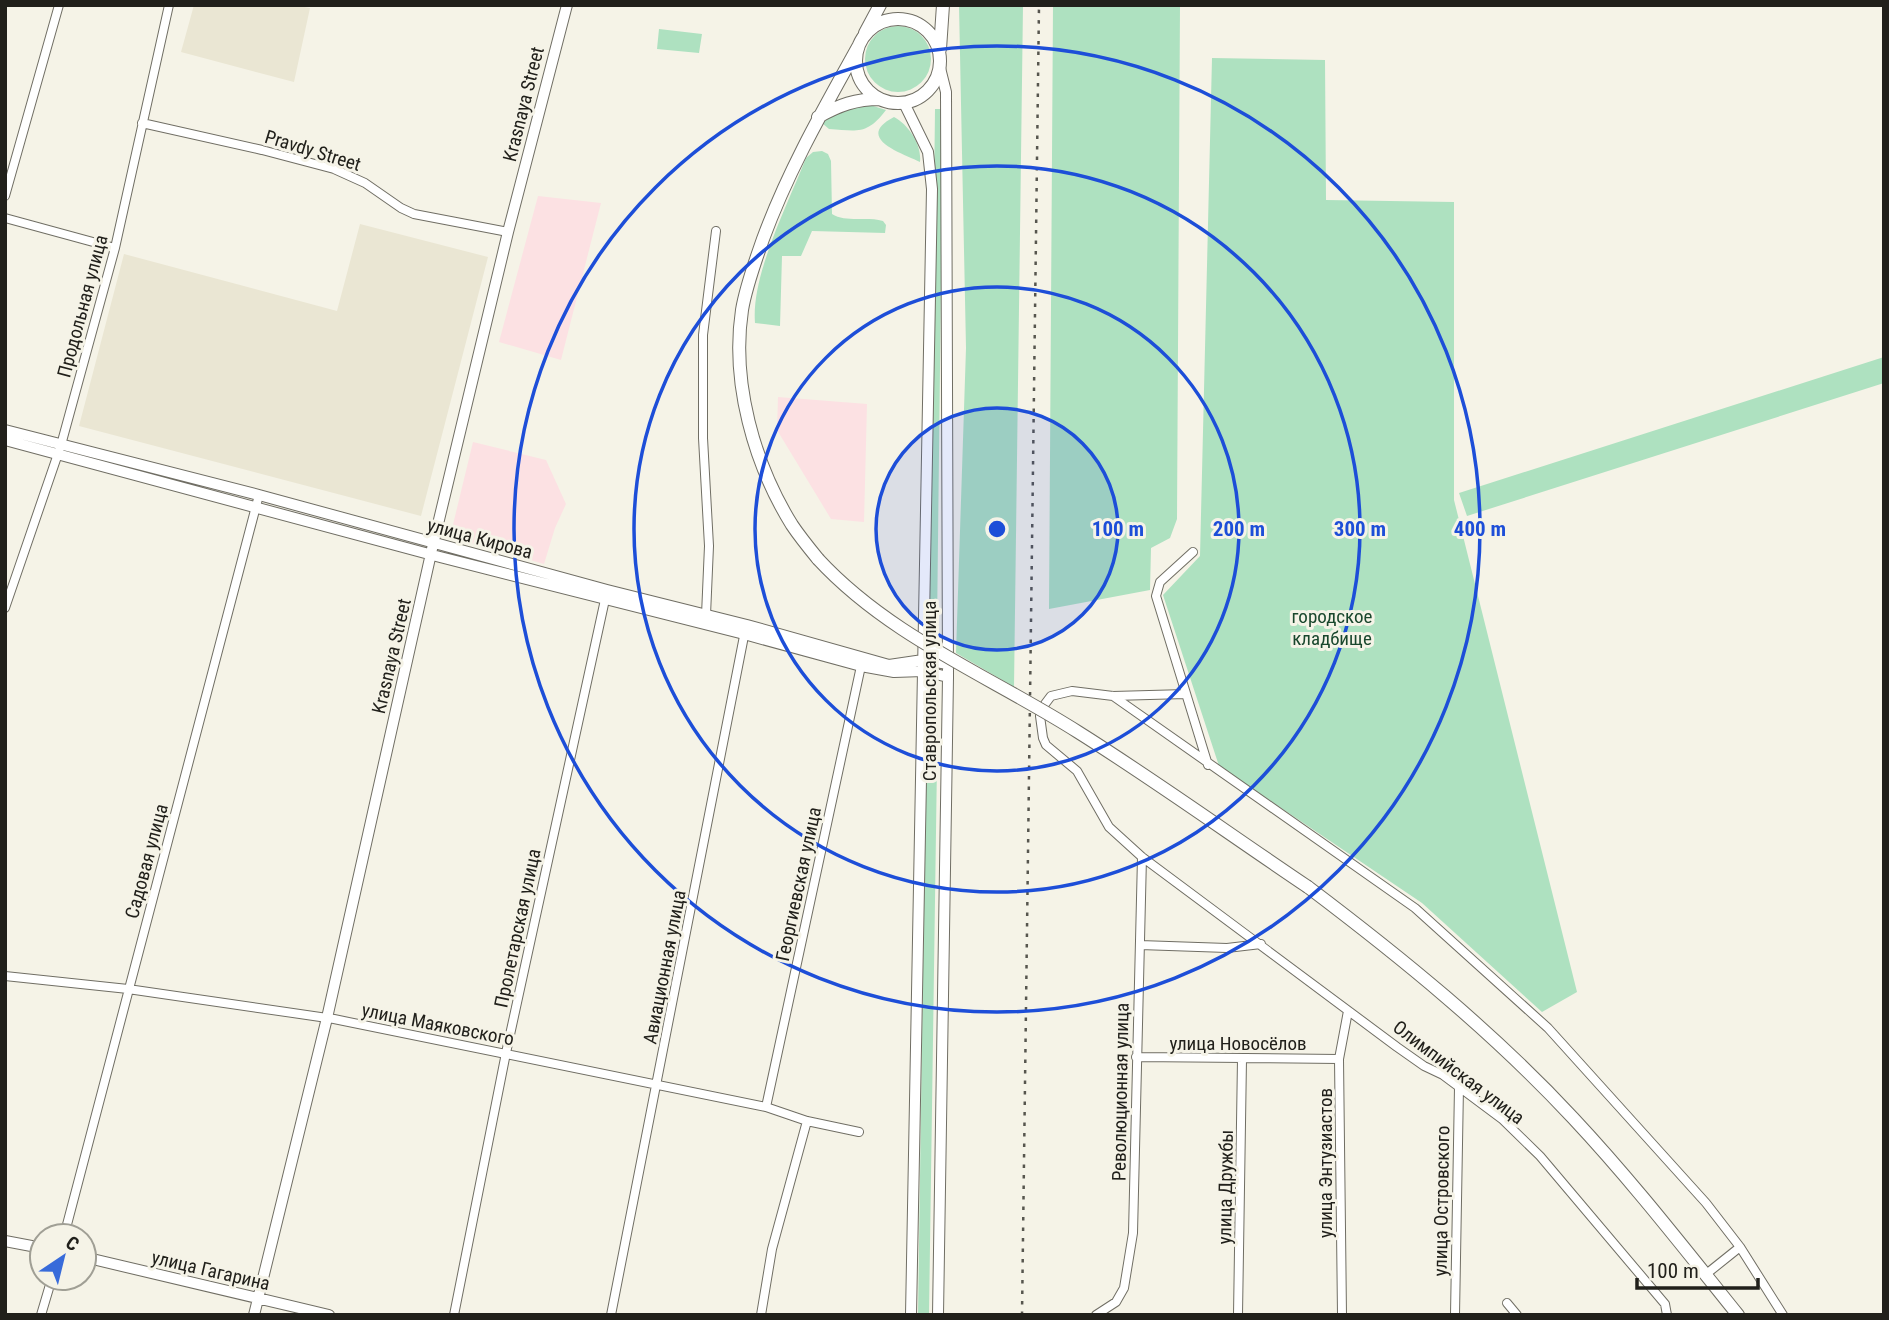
<svg xmlns="http://www.w3.org/2000/svg" width="1889" height="1320" viewBox="0 0 1889 1320" font-family="'Roboto Condensed',sans-serif">
	<style>
		.commercial { fill: #fce1e3 }
		.built { fill: #eae6d3 }
		.green { fill: #aee1c0 }
		.lines { fill: none; stroke-linecap: round; stroke-linejoin: round }
		.street-casing { stroke: #706e64; stroke-width: 10 }
		.secondary-casing { stroke: #706e64; stroke-width: 12 }
		.primary-casing { stroke: #706e64; stroke-width: 14 }
		.street { stroke: #fff; stroke-width: 8 }
		.secondary { stroke: #fff; stroke-width: 10 }
		.primary { stroke: #fff; stroke-width: 12 }
		.rail { stroke: #56554e; stroke-width: 2.5; stroke-dasharray: 3.5 7; stroke-linecap: butt }
		.primary-bridge-casing { stroke: #706e64; stroke-width: 14; stroke-linecap: butt }
		.primary-bridge { stroke: #fff; stroke-width: 12 }
		.ring { fill: none; stroke: #1d4ed8; stroke-width: 3.5 }
		.labels { text-anchor: middle; stroke-width: 6; stroke-linejoin: round; paint-order: stroke }
		.street-label { font-size: 19px; fill: #21201b; stroke: #f5f3e7 }
		.park-label { font-size: 19px; fill: #19472d; stroke: #f5f3e7 }
		.centre { fill: #1d4ed8; stroke: #f5f3e7; stroke-width: 3.5 }
		.ring-label { font-size: 21px; text-anchor: middle; font-weight: bold; fill: #1d4ed8; stroke: #f5f3e7; stroke-width: 6; stroke-linejoin: round; paint-order: stroke }
	</style>
	<rect width="100%" height="100%" fill="#f5f3e7"/>
	<!-- commercial -->
	<path class="commercial" d="M538,196L601,203L561,360L499,342Z
		M778,397L867,404L864,522L831,519L777,430Z
		M473,442L546,460L566,504L555,528L544,564L450,537Z"/>
	<!-- built -->
	<path class="built" d="M194,5H294L310,8L294,82L181,52Z
		M360,224L488,257L421,516L79,426L124,254L337,311Z"/>
	<!-- green -->
	<path class="green" d="M959,5H1023L1014,687L956,653L966,348Z
		M1053,5H1180L1177,519L1170,538L1151,548L1150,590L1049,609Z
		M865 59a33 33 0 1 1 66 0a33 33 0 1 1-66 0Z
		M659,29L702,34L699,53L657,49Z
		M1212,58L1325,60L1326,200L1454,202V500L1577,992L1542,1012L1422,903L1219,766L1163,595L1200,556Z
		M867,104L886,110C867,135 858,131 829,129L822,123L843,109Z
		M935,109H943L937,627H929Z
		M894,117C909,125 922,145 920,162C901,153 854,138 894,117Z
		M822,151L828,154L831,161L832,214C846,223 867,216 883,221L886,225L885,233L812,231L801,256H782L780,326L755,323C751,275 788,204 806,158L813,152Z
		M1884,357V383L1467,516L1459,493Z
		M927,694H938L929,1315H918Z"/>
	<g class="lines">
		<!-- street casing -->
		<g class="street-casing">
			<path id="street" d="M142,123L262,150L334,169L365,183L401,208L414,214L508,232
				M5,196L59,5
				M5,218L115,248
				M1193,552L1160,582L1156,596L1208,765
				M5,608L61,445L115,248L169,5
				M706,615L709,546L703,438V335L716,231
				M1186,694L1113,696L1072,691L1051,696L1045,704L1040,716L1043,738L1046,745L1077,771L1109,827L1142,857L1397,1047L1424,1066L1443,1075L1502,1119L1540,1156L1665,1304L1667,1315
				M1113,696L1415,908L1548,1028L1706,1203L1740,1247L1705,1275
				M1140,945L1227,948L1261,944
				M5,976L128,989L334,1019L766,1107L807,1121L859,1132
				M1136,1057L1339,1059
				M766,1107L861,666
				M64,1236L259,495
				M1740,1247L1783,1315
				M1507,1303L1517,1315
				M41,1315L52,1278
				M454,1315L506,1053L606,595
				M611,1315L745,631
				M761,1315L772,1249L807,1121
				M1096,1315L1116,1302L1124,1288L1133,1233L1142,857
				M1238,1315L1242,1059
				M1342,1315L1339,1059L1348,1011
				M1455,1315L1459,1087"/>
		</g>
		<!-- secondary casing -->
		<g class="secondary-casing">
			<path id="secondary" d="M904,103L928,152L932,189L911,1315
				M5,430L259,495L607,590L747,625L889,665L923,660L948,664
				M5,440L440,557L744,634L861,666L894,672L923,671L948,677
				M5,1241L42,1248
				M84,1257L329,1315
				M254,1315L327,1018L432,549L508,232L567,5
				M938,1315L948,677L946,92L940,68"/>
		</g>
		<!-- primary casing -->
		<g class="primary-casing">
			<path id="primary" d="M856 61a42 42 0 1 1 84 0a42 42 0 1 1-84 0Z
				M865,33L880,5
				M940,49L943,5
				M818,117C839,105 856,99 880,99
				M818,559C809,548 800,537 792,525C754,464 731,382 742,310C746,286 755,262 763,239C788,171 823,110 858,47
				M1308,887C1402,958 1493,1032 1573,1118C1632,1181 1684,1248 1738,1315"/>
		</g>
		<!-- street -->
		<use href="#street" class="street"/>
		<!-- secondary -->
		<use href="#secondary" class="secondary"/>
		<!-- primary -->
		<use href="#primary" class="primary"/>
		<!-- rail -->
		<path class="rail" d="M1022,1315L1039,5"/>
		<!-- primary-bridge casing -->
		<g class="primary-bridge-casing">
			<path id="primary-bridge" d="M818,559C890,637 990,676 1078,732C1156,781 1232,836 1308,887"/>
		</g>
		<!-- primary-bridge -->
		<use href="#primary-bridge" class="primary-bridge"/>
	</g>
	<!-- distance rings -->
	<circle cx="997" cy="529" r="121" fill="#1d4ed8" fill-opacity=".12"/>
	<g class="ring">
		<circle cx="997" cy="529" r="121"/>
		<circle cx="997" cy="529" r="242"/>
		<circle cx="997" cy="529" r="363"/>
		<circle cx="997" cy="529" r="483"/>
	</g>
	<g class="labels">
		<!-- street labels -->
		<g class="street-label">
			<text transform="translate(523 104) rotate(-76)" y="7">Krasnaya Street</text>
			<text transform="translate(313 150) rotate(17)" y="7">Pravdy Street</text>
			<text transform="translate(82 306) rotate(-75)" y="7">Продольная улица</text>
			<text transform="translate(480 538) rotate(15)" y="7">улица Кирова</text>
			<text transform="translate(391 656) rotate(-77)" y="7">Krasnaya Street</text>
			<text transform="translate(929 691) rotate(-90)" y="7">Ставропольская улица</text>
			<text transform="translate(146 861) rotate(-75)" y="7">Садовая улица</text>
			<text transform="translate(798 884) rotate(-78)" y="7">Георгиевская улица</text>
			<text transform="translate(517 928) rotate(-78)" y="7">Пролетарская улица</text>
			<text transform="translate(664 967) rotate(-79)" y="7">Авиационная улица</text>
			<text transform="translate(438 1024) rotate(11)" y="7">улица Маяковского</text>
			<text x="1238" y="1050">улица Новосёлов</text>
			<text transform="translate(1459 1072) rotate(37)" y="7">Олимпийская улица</text>
			<text transform="translate(1120 1092) rotate(-89)" y="7">Революционная улица</text>
			<text transform="translate(1325 1163) rotate(-90)" y="7">улица Энтузиастов</text>
			<text transform="translate(1225 1187) rotate(-89)" y="7">улица Дружбы</text>
			<text transform="translate(1441 1201) rotate(-89)" y="7">улица Островского</text>
			<text transform="translate(211 1270) rotate(13)" y="7">улица Гагарина</text>
		</g>
		<!-- park labels -->
		<g class="park-label">
			<text x="1332" y="623">городское<tspan x="1332" dy="22">кладбище</tspan></text>
		</g>
	</g>
	<circle cx="997" cy="529" r="10" class="centre"/>
	<g class="ring-label">
		<text x="1118" y="536">100 m</text>
		<text x="1239" y="536">200 m</text>
		<text x="1360" y="536">300 m</text>
		<text x="1480" y="536">400 m</text>
	</g>
	<!-- border -->
	<rect width="1889" height="1320" fill="none" stroke="#21201b" stroke-width="14"/>
	<!-- north arrow -->
	<g transform="translate(63 1257) rotate(35)"><circle r="33" fill="#f5f3e7" stroke="#a09f95" stroke-width="2"/>
	<path d="M0-5L12 26L0 18L-12 26Z" fill="#386bda"/>
	<text y="-10" font-size="19" font-weight="bold" text-anchor="middle" fill="#21201b">С</text>
	</g>
	<!-- scale -->
	<path d="M1637 1278v10h121v-10" fill="none" stroke="#21201b" stroke-width="3.5"/>
	<text x="1647" y="1278" font-size="21" fill="#21201b" stroke="#f5f3e7" stroke-width="5" paint-order="stroke">100 m</text>
</svg>
